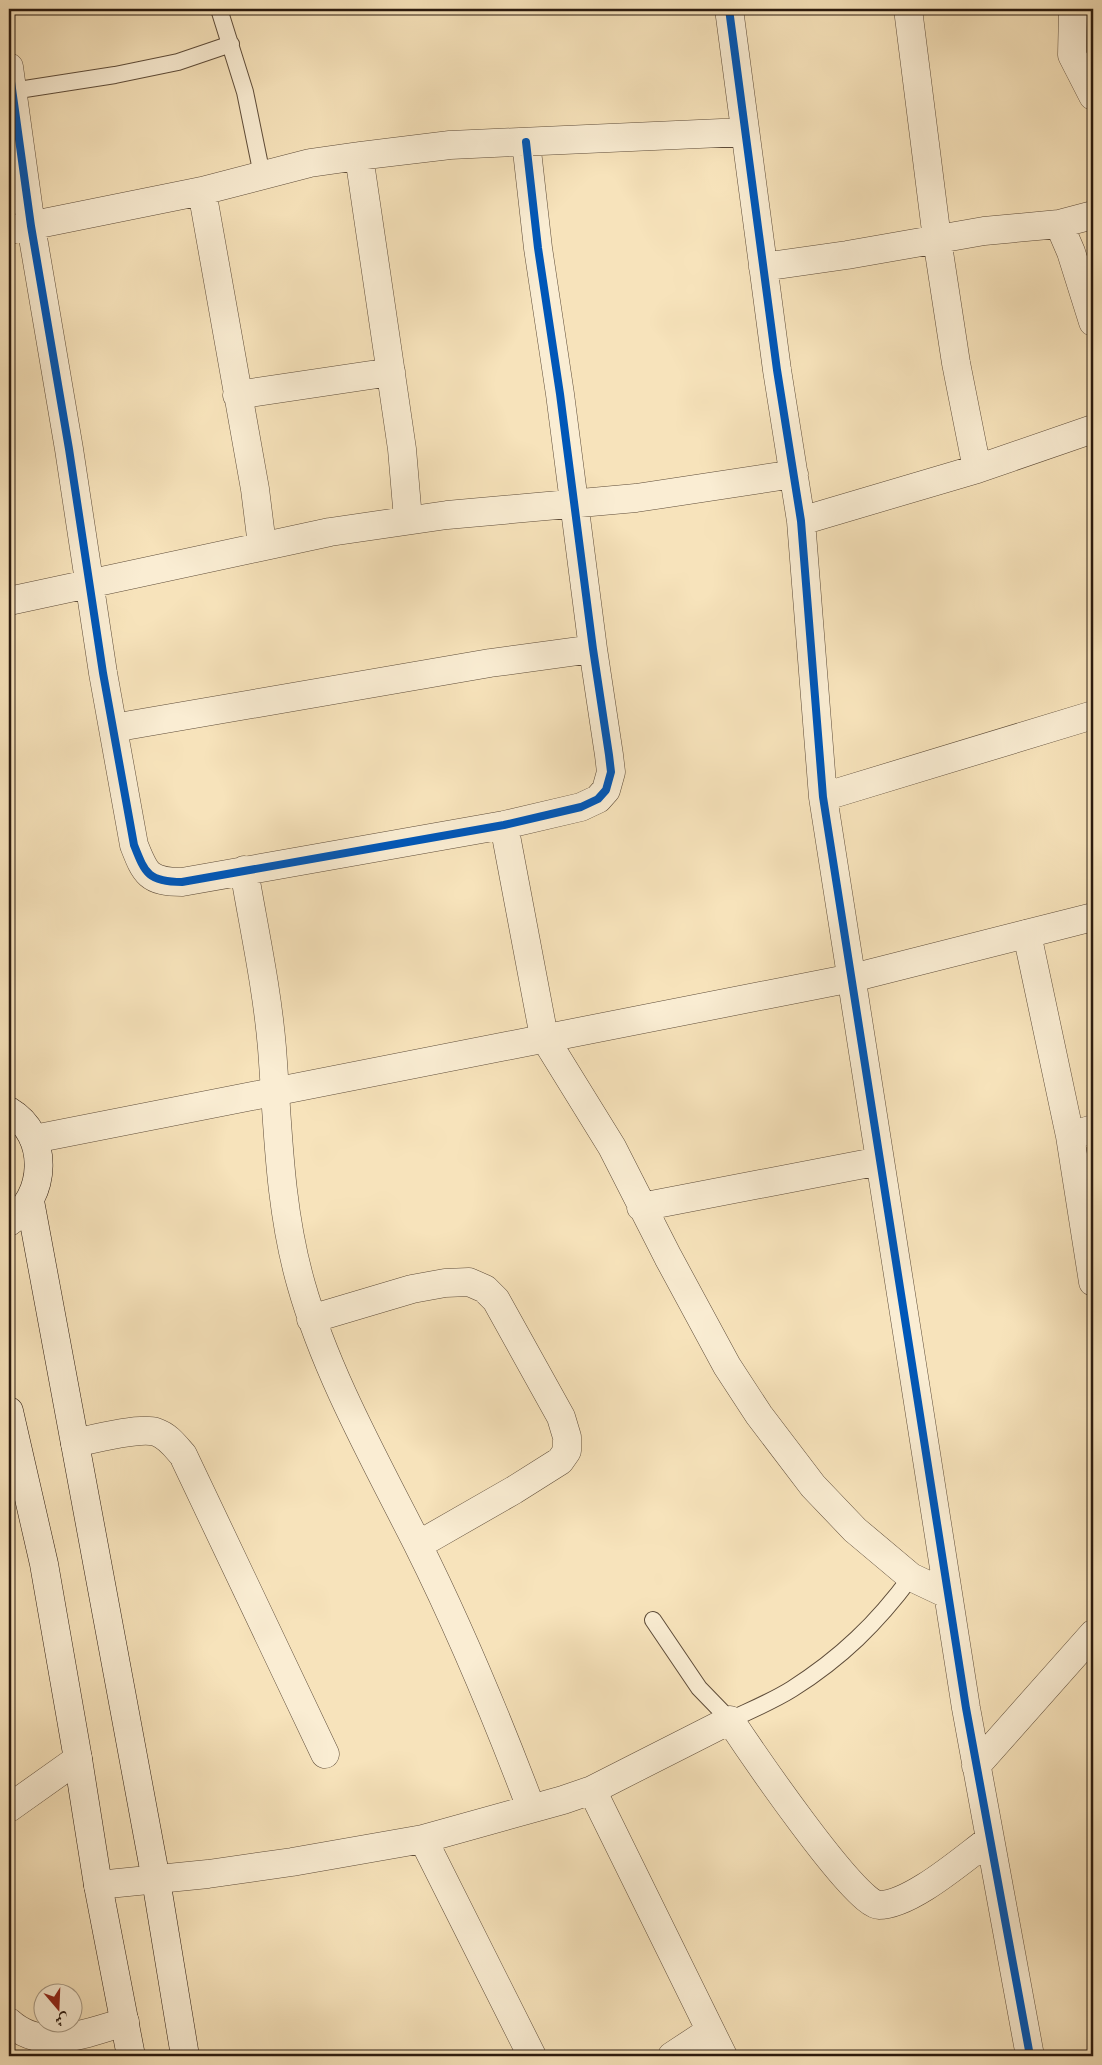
<svg xmlns="http://www.w3.org/2000/svg" width="1102" height="2065" viewBox="0 0 1102 2065" font-family="'Gentium Book Plus',Amiri,serif">
	<style>
		.lines { fill: none; stroke-linecap: round; stroke-linejoin: round }
		.service-casing { stroke: #5e4c39; stroke-width: 18 }
		.minor-casing { stroke: #5e4c39; stroke-width: 29 }
		.tertiary-casing { stroke: #5e4c39; stroke-width: 29 }
		.secondary-casing { stroke: #2b1a0e; stroke-width: 29 }
		.service { stroke: #faedd3; stroke-width: 16 }
		.minor { stroke: #faedd3; stroke-width: 28 }
		.tertiary { stroke: #faedd3; stroke-width: 28 }
		.secondary { stroke: #faedd3; stroke-width: 28 }
		.cycleway-casing { stroke: #faedd3; stroke-width: 11 }
		.cycleway { stroke: #0057b8; stroke-width: 8 }
	</style>
	<rect width="100%" height="100%" fill="#f7e3bb"/>
	<filter id="stains"><feTurbulence type="fractalNoise" baseFrequency=".004" numOctaves="4"/><feColorMatrix values="0 0 0 0 .2 0 0 0 0 .09 0 0 0 0 .02 0 0 0 .5 -.17"/></filter>
	<radialGradient id="worn" r=".72"><stop offset=".6" stop-color="#630" stop-opacity="0"/><stop offset="1" stop-color="#630" stop-opacity=".3"/></radialGradient>
	<g class="lines">
		<!-- service casing -->
		<g class="service-casing">
			<path id="service" d="M219,9L245,92L262,175
				M12,91L115,75L178,62L231,44
				M653,1620L699,1688L730,1720C751,1710 773,1701 792,1689C841,1658 877,1623 911,1577"/>
		</g>
		<!-- minor casing -->
		<g class="minor-casing">
			<path id="minor" d="M729,9L777,370L801,521L823,797L966,1708L1030,2056
				M908,9L937,239L956,363L977,469
				M1073,9L1072,55L1093,96
				M9,67L31,226L69,449L103,673L134,845C145,873 148,882 182,882L504,825L581,807L598,799L606,790L611,772L609,755L593,649L560,394L538,248L526,142
				M359,156L402,449L408,519
				M202,191L255,489L262,545
				M1059,224L1093,215
				M9,230L202,191L310,163L359,156L450,145L744,132
				M763,267L847,255L984,231L1059,224L1071,252L1093,322
				M237,395L391,372
				M801,521L977,469L1093,429
				M9,601L330,532L447,515L636,498L794,474
				M113,728L490,663L593,649
				M823,797L1093,715
				M504,825L544,1037L612,1147L668,1257L727,1366L759,1415L813,1486L855,1530L911,1577L947,1594
				M244,870C254,929 267,988 272,1048C278,1127 279,1207 301,1284C326,1373 375,1460 417,1543C460,1629 497,1718 531,1808
				M1027,934L1070,1136L1093,1282
				M1070,1136L1093,1129
				M641,1207L880,1161
				M311,1319L412,1289L445,1283L469,1282L485,1289L496,1300L561,1417L567,1437V1451L560,1461L514,1490L418,1545
				M75,1443C93,1439 140,1427 156,1432C168,1436 175,1446 183,1455L325,1754
				M976,1766L1093,1634
				M592,1790L723,2056
				M9,1808L78,1759
				M423,1839L532,2056
				M98,1885L208,1874L292,1862L423,1839L563,1800L592,1790L730,1720C748,1747 855,1905 879,1905C911,1905 963,1859 989,1840
				M9,2022C43,2053 86,2033 125,2022
				M672,2056L710,2031"/>
		</g>
		<!-- tertiary casing -->
		<g class="tertiary-casing">
			<path id="tertiary" d="M34,1139L852,978L1093,917"/>
		</g>
		<!-- secondary casing -->
		<g class="secondary-casing">
			<path id="secondary" d="M9,1111C50,1135 47,1197 9,1222
				M30,1201L156,1880L185,2056
				M9,1411L44,1564L78,1759L98,1885L131,2056"/>
		</g>
		<!-- service -->
		<use href="#service" class="service"/>
		<!-- minor -->
		<use href="#minor" class="minor"/>
		<!-- tertiary -->
		<use href="#tertiary" class="tertiary"/>
		<!-- secondary -->
		<use href="#secondary" class="secondary"/>
		<!-- cycleway casing -->
		<g class="cycleway-casing">
			<path id="cycleway" d="M729,9L777,370L801,521L823,797L966,1708L1030,2056
				M9,67L31,226L69,449L103,673L134,845C145,873 148,882 182,882L504,825L581,807L598,799L606,790L611,772L609,755L593,649L560,394L538,248L526,142"/>
		</g>
		<!-- cycleway -->
		<use href="#cycleway" class="cycleway"/>
	</g>
	<!-- margin -->
	<rect width="1102" height="2065" fill="none" stroke="#f7e3bb" stroke-width="30"/>
	<rect x="10" y="10" width="1082" height="2045" fill="none" stroke="#2b1a0e" stroke-width="2.5"/>
	<rect x="15" y="15" width="1072" height="2035" fill="none" stroke="#2b1a0e"/>
	<!-- north arrow -->
	<g transform="translate(58 2008) rotate(161)"><circle r="24" fill="#faedd3" stroke="#a79984"/>
	<path d="M0-4L9 19L0 12L-9 19Z" fill="#8f2418"/>
	<text y="-8" font-size="14" font-weight="bold" text-anchor="middle" fill="#2b1a0e">ش</text>
	</g>
	<rect width="100%" height="100%" filter="url(#stains)"/>
	<rect width="100%" height="100%" fill="url(#worn)"/>
</svg>
